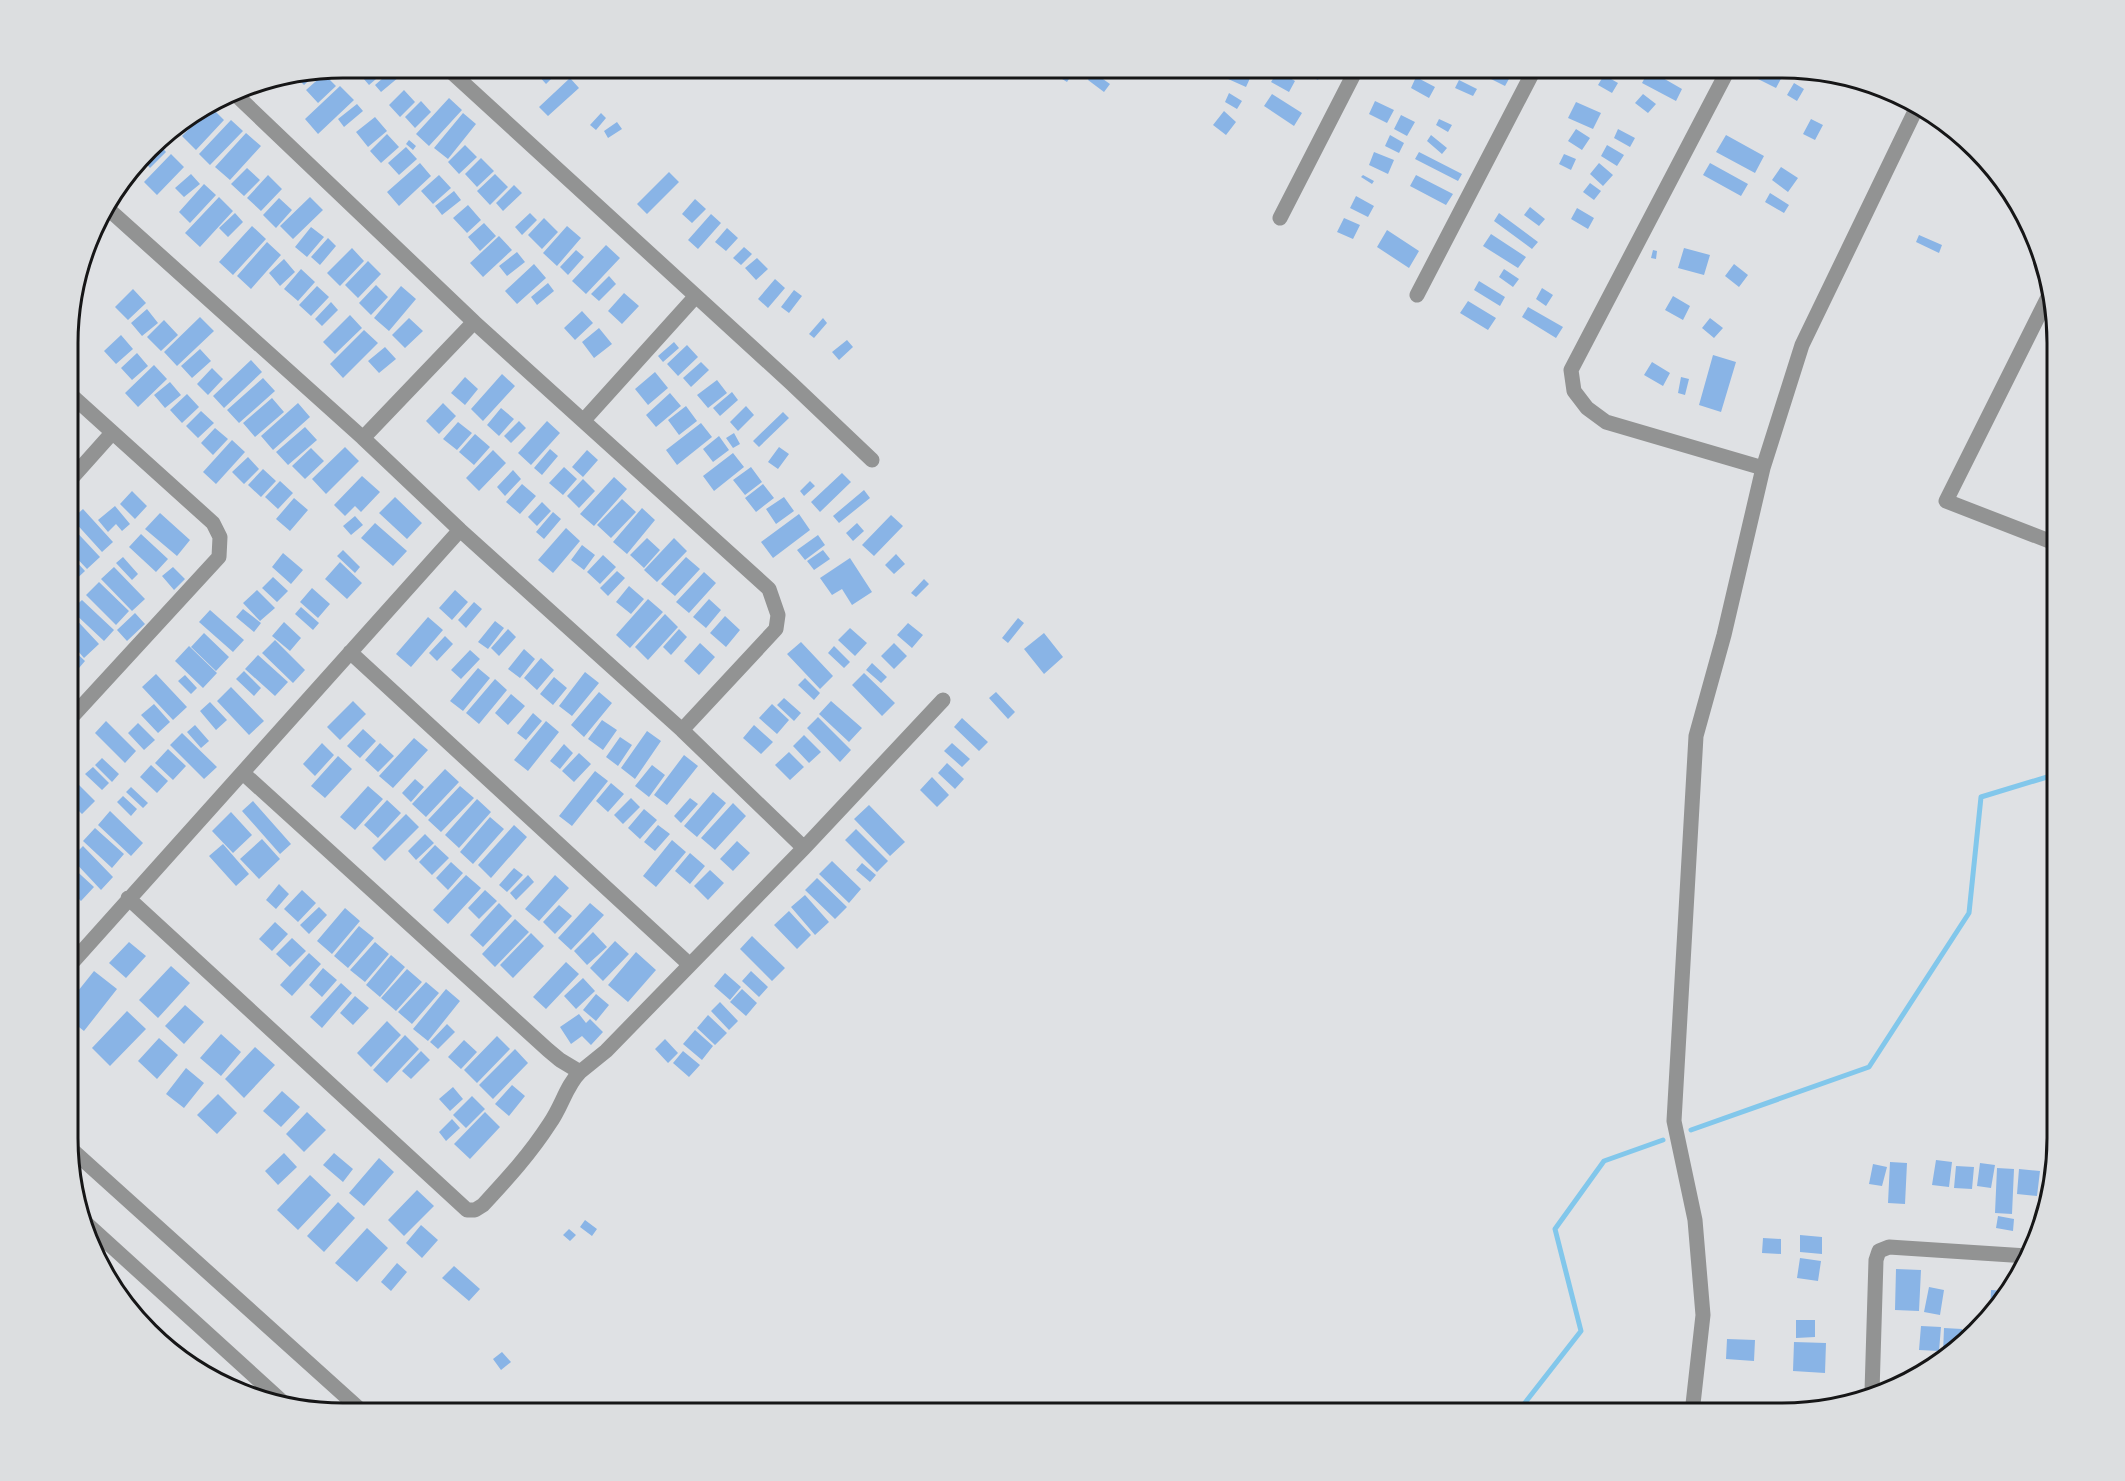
<svg xmlns="http://www.w3.org/2000/svg" width="2125" height="1481" viewBox="0 0 2125 1481" font-family="Manrope,sans-serif">
	<style>
		.lines { fill: none; stroke-linecap: round; stroke-linejoin: round }
		.stream { stroke: #82c7eb; stroke-width: 5 }
		.building { fill: #89b4e6 }
		.minor { stroke: #929393; stroke-width: 15 }
		.rim { fill: none; stroke: #161617; stroke-width: 3 }
	</style>
	<rect width="100%" height="100%" fill="#dfe1e4"/>
	<g class="lines">
		<!-- stream -->
		<path class="stream" d="M1691,1130L1869,1067L1969,913L1981,797L2057,774
			M905,1413L910,1411L915,1413
			M1517,1413L1581,1331L1555,1229L1604,1161L1663,1140"/>
	</g>
	<!-- building -->
	<path class="building" d="M361,68H389L369,85L357,71Z
		M545,68H553L557,73L546,84L538,75Z
		M1044,68H1076L1067,82Z
		M1108,68H1124L1120,74Z
		M1209,68H1233L1251,76L1246,87L1208,70Z
		M1294,68H1324L1318,80Z
		M1422,68H1441L1437,76Z
		M1469,68H1492L1510,77L1505,86Z
		M1674,68H1695L1700,71L1696,79Z
		M1763,68H1770L1783,75L1776,88L1758,79Z
		M392,70L399,77L381,92L375,85Z
		M1649,70L1682,89L1676,101L1642,83Z
		M1278,71L1295,81L1289,92L1271,82Z
		M318,72L304,85L296,77Z
		M1093,72L1110,84L1104,92L1088,80Z
		M324,74L336,86L318,103L306,90Z
		M1604,75L1618,83L1612,93L1598,85Z
		M1416,77L1435,87L1429,98L1411,88Z
		M570,78L579,88L548,116L539,107Z
		M1459,80L1477,89L1473,96L1455,88Z
		M1794,83L1804,89L1797,101L1787,95Z
		M340,86L354,100L318,134L305,119Z
		M404,90L415,102L400,117L389,105Z
		M1229,93L1242,101L1237,109L1225,102Z
		M1272,94L1302,113L1294,126L1264,106Z
		M1643,94L1656,104L1648,113L1635,103Z
		M449,98L462,110L429,146L416,134Z
		M421,101L431,112L415,128L405,117Z
		M1375,101L1394,110L1387,123L1369,114Z
		M1576,102L1601,113L1593,129L1568,118Z
		M357,104L363,111L344,127L338,119Z
		M211,107L224,120L196,150L182,136Z
		M1224,111L1236,122L1226,135L1213,125Z
		M463,113L476,124L448,159L434,148Z
		M601,113L606,118L596,130L590,125Z
		M1401,115L1415,122L1407,136L1394,129Z
		M375,117L387,131L368,147L356,132Z
		M191,118L194,121L177,137L171,130Z
		M1439,119L1452,125L1448,132L1436,125Z
		M1811,119L1823,125L1815,140L1803,134Z
		M231,120L243,131L210,165L199,154Z
		M617,122L622,129L608,138L604,131Z
		M1576,129L1590,138L1582,150L1568,141Z
		M1618,129L1635,138L1630,147L1614,138Z
		M246,133L261,146L230,180L215,167Z
		M387,134L399,147L381,163L370,151Z
		M1390,135L1404,143L1399,153L1385,146Z
		M1431,135L1447,148L1442,154L1427,141Z
		M1726,135L1764,156L1755,173L1716,152Z
		M409,140L416,146L413,150L406,144Z
		M158,143L166,152L150,168L143,160Z
		M465,145L477,157L459,174L448,162Z
		M1607,145L1624,155L1617,166L1601,156Z
		M406,147L417,159L399,175L388,163Z
		M1374,152L1394,160L1388,174L1369,165Z
		M1419,152L1462,174L1458,181L1415,159Z
		M171,154L184,167L157,195L144,182Z
		M1564,154L1576,159L1571,170L1559,164Z
		M481,158L494,171L477,187L465,174Z
		M420,163L431,176L399,206L387,192Z
		M1599,163L1613,175L1603,186L1590,174Z
		M1710,163L1748,184L1741,196L1703,175Z
		M1781,167L1798,178L1788,192L1772,180Z
		M247,168L260,180L244,196L231,184Z
		M669,172L679,182L647,214L637,204Z
		M191,174L200,184L184,197L175,188Z
		M495,174L508,187L490,205L477,191Z
		M268,175L282,189L261,211L247,198Z
		M439,175L451,188L433,204L421,191Z
		M1363,175L1374,181L1372,184L1361,177Z
		M1416,175L1453,194L1446,205L1410,186Z
		M1590,183L1601,191L1594,200L1583,192Z
		M204,184L216,195L190,223L179,212Z
		M514,185L522,193L503,211L496,203Z
		M454,191L461,200L442,215L435,206Z
		M1770,193L1789,205L1784,213L1765,202Z
		M1356,196L1374,206L1368,217L1350,208Z
		M219,197L233,211L200,247L185,233Z
		M310,197L323,210L293,239L280,226Z
		M279,198L292,210L276,228L263,215Z
		M695,199L706,209L692,223L682,214Z
		M468,205L481,220L467,233L453,218Z
		M1530,207L1545,219L1539,226L1524,215Z
		M1577,208L1594,218L1588,229L1571,219Z
		M235,213L243,222L228,237L219,228Z
		M530,213L537,220L522,235L515,227Z
		M1499,213L1538,242L1532,249L1494,221Z
		M711,214L721,223L698,249L688,240Z
		M544,218L558,232L542,249L528,235Z
		M1344,218L1360,225L1353,239L1337,232Z
		M484,223L496,236L480,251L468,237Z
		M252,226L266,239L233,275L219,262Z
		M567,226L581,238L557,266L543,253Z
		M311,227L324,237L307,257L295,247Z
		M727,228L738,238L726,251L715,242Z
		M1387,230L1419,251L1409,268L1377,247Z
		M1491,234L1526,257L1518,268L1483,246Z
		M1919,235L1942,245L1939,253L1916,242Z
		M499,236L512,250L483,277L470,263Z
		M328,238L336,246L320,265L311,257Z
		M267,242L281,255L251,289L237,276Z
		M606,245L620,258L586,294L572,281Z
		M744,247L752,254L741,265L733,258Z
		M352,248L364,261L340,286L327,273Z
		M1684,248L1710,255L1704,275L1678,268Z
		M576,250L584,257L568,275L560,267Z
		M1653,250L1657,251L1656,259L1651,258Z
		M517,252L525,262L507,276L499,266Z
		M757,258L768,269L756,280L745,268Z
		M284,259L295,272L280,286L269,273Z
		M368,261L381,274L358,298L345,285Z
		M534,264L546,278L517,304L505,291Z
		M1734,264L1748,275L1739,287L1725,276Z
		M301,269L315,282L298,301L284,289Z
		M1504,269L1519,279L1513,287L1499,277Z
		M609,276L616,284L599,301L591,294Z
		M775,279L785,288L768,308L758,299Z
		M1479,281L1505,297L1500,306L1474,290Z
		M548,283L554,291L537,305L531,297Z
		M376,285L388,297L371,315L359,303Z
		M317,286L329,297L311,316L299,305Z
		M401,286L416,299L389,331L374,318Z
		M1542,288L1553,295L1546,306L1536,299Z
		M133,289L146,303L128,320L115,307Z
		M794,290L802,296L789,313L781,307Z
		M624,293L639,306L622,324L608,311Z
		M1673,296L1690,306L1683,320L1665,310Z
		M1468,301L1496,318L1488,330L1460,313Z
		M331,302L338,310L322,326L315,319Z
		M1528,307L1563,327L1556,338L1522,317Z
		M147,309L158,323L142,336L131,323Z
		M582,311L593,323L575,340L564,328Z
		M350,315L362,328L335,354L323,342Z
		M200,317L214,331L177,366L164,352Z
		M409,318L423,331L405,348L392,335Z
		M823,318L827,323L814,338L809,334Z
		M1710,318L1723,328L1714,338L1702,328Z
		M164,320L178,335L161,351L147,337Z
		M599,328L612,344L594,358L582,342Z
		M364,330L378,343L343,378L330,364Z
		M121,335L133,349L116,364L104,351Z
		M847,340L853,347L839,360L832,352Z
		M674,342L679,348L663,362L658,356Z
		M687,345L698,357L678,376L667,364Z
		M385,347L396,359L379,373L368,361Z
		M200,349L211,361L192,378L181,366Z
		M137,353L148,366L132,380L121,368Z
		M1713,355L1736,362L1721,412L1699,405Z
		M251,360L262,372L224,408L213,396Z
		M701,362L709,370L691,387L683,378Z
		M1652,362L1670,373L1663,386L1644,375Z
		M154,365L167,379L138,407L125,393Z
		M212,368L223,379L208,395L197,384Z
		M655,372L668,388L648,405L635,389Z
		M502,374L515,386L483,421L471,409Z
		M465,377L478,389L465,405L451,393Z
		M1681,377L1689,379L1685,395L1678,393Z
		M263,378L275,391L239,423L227,410Z
		M717,380L727,393L708,408L697,395Z
		M170,382L181,395L165,408L154,395Z
		M732,392L738,400L720,416L713,408Z
		M670,393L681,406L656,427L646,415Z
		M187,394L199,407L182,423L170,410Z
		M272,398L284,412L255,437L243,423Z
		M298,403L310,417L273,450L261,436Z
		M443,403L456,416L439,434L426,421Z
		M686,406L697,421L679,435L668,420Z
		M746,406L754,415L738,431L730,422Z
		M501,408L514,419L499,436L487,425Z
		M201,411L214,423L198,438L186,426Z
		M783,412L789,418L759,447L753,441Z
		M519,421L526,428L511,443L504,436Z
		M547,421L560,433L531,465L518,453Z
		M458,422L472,433L457,450L443,439Z
		M701,423L712,437L677,465L666,450Z
		M305,427L317,440L288,465L276,452Z
		M215,428L228,439L213,455L201,443Z
		M734,433L740,444L733,448L726,438Z
		M475,434L490,447L474,465L459,452Z
		M719,436L729,450L713,462L703,449Z
		M232,440L245,452L216,484L203,472Z
		M345,447L359,461L326,494L312,479Z
		M779,447L789,454L778,469L768,462Z
		M311,448L324,461L305,479L292,466Z
		M550,449L558,456L542,475L534,468Z
		M493,450L506,463L479,491L466,478Z
		M587,450L598,460L583,477L572,467Z
		M733,453L744,467L714,491L703,476Z
		M248,457L259,469L244,484L232,472Z
		M564,467L577,479L563,495L549,483Z
		M751,467L762,482L745,495L733,480Z
		M263,469L276,481L261,497L248,485Z
		M513,470L521,479L505,496L497,487Z
		M842,473L851,482L820,512L811,502Z
		M362,476L380,492L361,512L355,506L345,516L334,505Z
		M614,477L627,489L594,526L580,514Z
		M583,479L595,491L579,508L567,496Z
		M280,481L293,493L278,509L265,497Z
		M810,481L815,486L804,496L800,491Z
		M522,484L536,496L520,514L506,502Z
		M763,484L774,498L756,512L745,498Z
		M864,490L870,498L839,523L833,516Z
		M132,491L147,506L135,519L120,504Z
		M395,497L422,523L407,539L379,513Z
		M784,497L794,511L776,524L766,509Z
		M294,498L308,510L290,531L276,519Z
		M622,499L636,512L611,538L597,525Z
		M542,502L551,511L537,526L528,517Z
		M115,506L130,524L122,531L116,524L108,532L98,520Z
		M642,508L655,520L627,554L613,542Z
		M83,509L113,542L102,552L72,519Z
		M553,512L561,519L544,539L536,532Z
		M160,513L190,540L177,556L145,529Z
		M799,514L810,530L773,558L761,542Z
		M891,515L903,526L874,556L862,545Z
		M355,516L363,525L351,535L343,526Z
		M375,523L407,551L393,566L361,538Z
		M857,523L864,531L853,541L846,533Z
		M70,525L100,557L87,569L70,551Z
		M566,528L580,541L553,573L538,560Z
		M141,534L168,559L156,572L129,547Z
		M818,535L825,545L805,560L797,550Z
		M647,538L660,550L644,568L630,555Z
		M674,538L687,551L657,582L644,570Z
		M582,545L595,555L584,570L571,560Z
		M343,550L360,567L355,573L337,556Z
		M823,550L830,559L814,570L807,561Z
		M283,553L303,570L291,584L272,567Z
		M896,554L905,564L894,574L885,565Z
		M603,555L616,567L600,584L587,572Z
		M123,557L138,574L132,580L116,563Z
		M686,557L700,569L675,596L661,584Z
		M73,558L85,571L71,584L70,560Z
		M850,558L872,592L852,605L842,589L832,595L820,578Z
		M340,562L362,583L347,599L325,579Z
		M114,567L145,599L132,611L101,579Z
		M173,567L185,579L174,590L162,576Z
		M617,571L625,578L608,596L600,588Z
		M704,572L716,583L689,613L676,602Z
		M273,577L288,591L277,602L262,588Z
		M924,579L929,584L916,597L911,593Z
		M99,582L129,611L116,625L86,595Z
		M629,586L644,599L631,614L616,602Z
		M312,588L330,604L318,618L300,602Z
		M257,590L275,608L260,621L243,603Z
		M455,590L468,602L452,620L439,608Z
		M648,599L663,612L630,648L616,635Z
		M709,599L721,610L706,628L693,617Z
		M82,600L114,630L104,641L71,610Z
		M474,602L482,609L466,628L458,620Z
		M301,607L319,623L313,630L295,614Z
		M243,609L261,623L254,632L236,617Z
		M210,610L244,640L233,652L199,622Z
		M70,613L99,644L84,658L70,642Z
		M135,613L145,624L127,641L117,630Z
		M665,614L678,627L648,660L635,647Z
		M725,616L740,630L726,647L710,633Z
		M428,617L443,630L411,667L396,654Z
		M1018,618L1024,623L1008,643L1002,638Z
		M495,621L504,628L488,649L478,642Z
		M284,622L301,638L290,651L272,636Z
		M908,623L923,635L912,648L897,635Z
		M850,628L867,643L855,656L838,640Z
		M508,629L516,637L499,656L491,648Z
		M679,629L687,637L671,655L663,647Z
		M204,633L229,657L216,671L191,647Z
		M1044,633L1063,657L1044,674L1024,649Z
		M445,636L453,644L437,661L429,653Z
		M275,640L305,670L293,683L262,653Z
		M801,642L833,676L820,689L787,654Z
		M700,643L715,657L699,675L684,661Z
		M894,643L907,656L894,669L881,656Z
		M189,646L217,673L203,688L175,661Z
		M834,646L850,662L844,668L828,653Z
		M70,647L85,661L73,675L70,672Z
		M524,649L535,659L520,678L508,669Z
		M470,650L480,659L461,679L451,670Z
		M258,655L288,682L275,696L245,669Z
		M541,658L554,670L537,690L524,678Z
		M872,663L887,677L881,683L866,670Z
		M478,668L490,678L463,711L450,701Z
		M244,671L261,688L254,696L236,679Z
		M585,672L599,683L572,716L559,706Z
		M864,673L895,703L882,716L852,685Z
		M156,674L187,707L173,720L142,687Z
		M185,675L197,688L191,694L178,681Z
		M554,677L567,688L553,705L540,694Z
		M805,678L820,693L814,700L798,685Z
		M495,679L507,690L479,724L466,713Z
		M231,687L264,721L249,735L217,701Z
		M599,692L612,703L584,737L571,725Z
		M996,692L1015,712L1008,719L989,698Z
		M511,694L525,706L508,725L495,713Z
		M784,698L801,713L794,721L777,705Z
		M353,701L366,714L340,740L327,727Z
		M831,701L862,728L849,742L819,714Z
		M210,702L227,720L216,730L200,711Z
		M154,704L170,722L158,733L141,715Z
		M772,704L789,720L777,734L759,718Z
		M533,713L542,721L526,740L517,733Z
		M818,717L851,750L840,762L807,728Z
		M962,718L988,742L979,751L954,727Z
		M602,720L617,730L603,750L588,739Z
		M106,721L136,751L125,763L95,733Z
		M546,721L559,732L528,771L514,760Z
		M138,723L155,740L144,750L128,733Z
		M195,725L209,741L201,748L187,732Z
		M754,725L773,742L761,754L743,738Z
		M363,729L376,741L360,758L347,746Z
		M647,731L661,741L635,779L621,768Z
		M182,733L217,767L204,779L170,745Z
		M804,735L821,752L809,763L793,746Z
		M620,737L632,745L618,766L606,757Z
		M414,738L428,750L393,788L379,776Z
		M322,743L334,755L315,776L303,764Z
		M380,743L394,756L378,772L365,760Z
		M952,743L970,759L962,767L944,751Z
		M564,744L573,753L560,769L550,761Z
		M168,749L186,766L173,780L155,763Z
		M789,752L804,767L790,780L775,765Z
		M579,753L591,764L574,782L562,771Z
		M684,755L698,766L667,805L654,795Z
		M338,756L352,769L325,798L311,786Z
		M102,758L119,774L112,782L95,765Z
		M947,763L964,779L955,789L938,773Z
		M151,765L168,781L157,793L140,777Z
		M652,765L665,775L649,797L635,786Z
		M93,767L109,783L102,790L85,774Z
		M445,769L459,782L426,817L412,804Z
		M595,771L608,781L572,826L559,816Z
		M70,776L95,801L82,814L70,802Z
		M932,777L949,795L937,807L920,790Z
		M415,779L424,787L411,802L402,793Z
		M611,783L624,794L608,812L596,801Z
		M368,786L383,799L355,830L340,817Z
		M460,786L474,798L441,832L428,820Z
		M131,787L148,803L143,808L126,792Z
		M713,792L726,803L697,837L684,826Z
		M123,796L137,809L131,816L117,802Z
		M631,798L640,807L623,824L614,815Z
		M690,798L698,804L681,823L674,816Z
		M477,799L491,812L459,848L445,835Z
		M387,800L401,813L378,838L364,825Z
		M253,801L291,844L280,854L242,811Z
		M733,803L746,816L715,850L701,838Z
		M869,805L905,842L890,856L854,819Z
		M70,807L79,814L70,826Z
		M644,809L657,820L640,839L628,828Z
		M110,811L143,843L131,856L98,825Z
		M231,812L252,835L233,853L212,831Z
		M406,814L419,827L385,861L372,848Z
		M490,817L504,829L473,864L460,852Z
		M514,825L527,837L491,878L478,865Z
		M658,825L670,834L655,851L644,842Z
		M95,828L124,854L112,868L83,841Z
		M856,829L888,861L877,872L845,840Z
		M425,834L434,843L416,860L408,851Z
		M262,839L280,859L259,879L240,859Z
		M672,840L686,852L656,887L643,876Z
		M737,841L750,853L733,871L720,859Z
		M223,844L249,874L236,886L209,856Z
		M435,845L449,858L432,875L419,862Z
		M83,846L113,877L101,890L71,858Z
		M690,853L705,866L690,884L675,871Z
		M832,861L861,889L849,903L819,874Z
		M451,862L463,873L448,890L436,878Z
		M862,863L876,875L870,882L856,870Z
		M70,865L94,887L81,901L70,890Z
		M514,868L523,875L507,892L499,885Z
		M710,870L724,883L708,900L694,886Z
		M466,875L481,888L448,924L433,910Z
		M528,875L534,882L516,900L510,893Z
		M555,875L569,888L539,921L525,909Z
		M817,878L847,907L835,919L805,890Z
		M279,884L289,894L276,909L266,900Z
		M302,890L316,903L298,922L284,909Z
		M485,890L497,901L479,919L468,908Z
		M70,895L77,902L70,908Z
		M805,895L829,922L815,935L791,907Z
		M499,903L512,916L483,947L470,935Z
		M590,903L604,915L571,950L558,938Z
		M559,905L572,916L555,934L543,922Z
		M319,907L327,915L309,934L300,925Z
		M345,908L360,921L332,954L317,941Z
		M789,911L811,935L797,949L774,925Z
		M515,919L529,932L495,967L482,954Z
		M275,922L288,934L272,951L259,939Z
		M359,926L374,938L348,968L334,956Z
		M593,932L607,947L587,965L574,951Z
		M531,933L544,946L513,978L500,965Z
		M752,936L785,968L772,981L740,949Z
		M292,938L306,951L290,967L276,954Z
		M615,941L629,954L603,981L590,968Z
		M129,942L146,956L126,978L109,963Z
		M375,942L389,954L365,982L350,970Z
		M636,952L656,970L628,1002L608,985Z
		M309,953L321,964L292,996L280,985Z
		M391,955L405,967L380,997L366,985Z
		M566,962L579,974L546,1009L533,997Z
		M171,966L190,983L158,1018L139,1000Z
		M323,968L337,980L322,997L309,985Z
		M407,969L422,982L396,1011L381,998Z
		M94,971L117,989L84,1031L70,1020V1001Z
		M751,971L768,987L759,997L742,981Z
		M725,973L741,987L730,1000L714,986Z
		M583,978L595,991L576,1009L564,996Z
		M426,982L439,993L412,1024L398,1012Z
		M341,983L352,993L322,1028L310,1017Z
		M446,989L460,1001L428,1041L413,1029Z
		M742,989L757,1003L746,1016L730,1002Z
		M596,994L609,1005L596,1021L583,1010Z
		M355,996L369,1008L353,1025L340,1013Z
		M720,1002L738,1021L729,1030L711,1011Z
		M185,1005L204,1022L184,1044L165,1026Z
		M127,1011L146,1029L110,1066L92,1048Z
		M579,1014L586,1023L590,1019L603,1032L591,1045L582,1036L571,1044L560,1027Z
		M708,1015L727,1033L715,1045L697,1028Z
		M387,1021L401,1035L371,1067L357,1053Z
		M447,1024L455,1032L438,1049L430,1042Z
		M695,1030L713,1046L702,1060L683,1044Z
		M221,1034L241,1052L221,1076L200,1058Z
		M405,1035L419,1049L387,1083L373,1070Z
		M497,1036L510,1049L477,1083L464,1070Z
		M159,1038L178,1055L157,1079L138,1061Z
		M665,1039L678,1053L668,1063L655,1049Z
		M464,1040L477,1052L461,1069L448,1057Z
		M255,1047L275,1065L244,1098L225,1079Z
		M515,1049L528,1063L493,1099L479,1085Z
		M421,1051L430,1060L411,1079L402,1071Z
		M683,1051L700,1065L689,1077L673,1063Z
		M186,1068L204,1083L184,1108L166,1094Z
		M512,1085L525,1096L509,1116L495,1104Z
		M453,1087L463,1099L450,1111L439,1099Z
		M282,1091L300,1107L281,1127L263,1111Z
		M218,1094L237,1113L217,1134L197,1115Z
		M472,1096L485,1109L466,1128L453,1115Z
		M307,1112L326,1130L304,1152L286,1134Z
		M485,1112L500,1127L470,1159L454,1144Z
		M452,1119L460,1128L446,1141L439,1132Z
		M284,1153L297,1167L278,1185L265,1171Z
		M334,1153L353,1169L343,1182L323,1165Z
		M379,1158L394,1172L364,1206L349,1193Z
		M1936,1160L1952,1162L1949,1187L1932,1185Z
		M1890,1162L1907,1163L1905,1204L1888,1203Z
		M1980,1163L1995,1165L1991,1188L1977,1186Z
		M1873,1164L1887,1167L1882,1186L1869,1184Z
		M1956,1166L1974,1167L1972,1189L1954,1188Z
		M1997,1168L2014,1169L2012,1214L1995,1213Z
		M2019,1169L2040,1171L2037,1196L2017,1194Z
		M310,1175L331,1195L298,1230L277,1210Z
		M417,1190L434,1206L404,1236L388,1220Z
		M338,1202L355,1218L324,1252L307,1236Z
		M1998,1216L2014,1219L2013,1231L1996,1228Z
		M585,1220L597,1229L592,1236L580,1227Z
		M421,1225L438,1240L422,1258L406,1243Z
		M367,1228L388,1248L357,1282L335,1263Z
		M569,1229L576,1235L570,1241L563,1235Z
		M1800,1235L1822,1237V1254L1800,1252Z
		M1763,1238L1781,1239V1254L1762,1253Z
		M1800,1258L1821,1261L1818,1281L1797,1278Z
		M397,1263L407,1272L391,1291L381,1282Z
		M454,1266L480,1289L469,1301L442,1278Z
		M1896,1269L1921,1270L1919,1311L1895,1310Z
		M1929,1287L1944,1290L1940,1315L1924,1312Z
		M1991,1290L2008,1291L2001,1305L1990,1314Z
		M1796,1320H1815V1337L1796,1338Z
		M1921,1326L1941,1327L1939,1351L1919,1350Z
		M1944,1328L1962,1329V1337L1943,1353Z
		M1727,1339L1755,1340L1754,1361L1726,1359Z
		M1794,1342L1826,1343L1825,1373L1793,1371Z
		M502,1352L511,1362L501,1370L493,1359Z"/>
	<g class="lines">
		<!-- minor -->
		<path class="minor" d="M447,68L791,383L872,460
			M1729,68L1571,370L1574,391L1587,408L1606,422L1763,468
			M233,92L474,322L769,589L778,615L776,629L682,730
			M106,207L363,438L460,530L682,730L804,848
			M1280,218L1357,68
			M1417,295L1535,68
			M2049,295L1946,501L2057,544
			M70,394L213,523L220,537L219,557L70,719
			M584,420L695,297
			M363,438L474,322
			M70,480L112,433
			M350,652L690,965
			M243,773L548,1050L560,1060L580,1072L606,1051L804,848L943,700
			M128,898L467,1210H475L483,1205C508,1178 530,1154 550,1123C562,1106 566,1086 580,1072
			M70,965L460,530
			M70,1148L364,1413
			M87,1224L286,1405
			M1872,1392L1876,1260L1879,1251L1889,1247L2027,1256
			M1692,1413L1703,1315L1695,1220L1674,1121L1696,736L1724,635L1763,468L1802,345L1917,107"/>
	</g>
	<!-- crop -->
	<path d="M0 0H2125V1481H0ZM343 78H1782A265 265 0 0 1 2047 343V1138A265 265 0 0 1 1782 1403H343A265 265 0 0 1 78 1138V343A265 265 0 0 1 343 78Z" fill="#dcdee0" fill-rule="evenodd"/>
	<path class="rim" d="M343 78H1782A265 265 0 0 1 2047 343V1138A265 265 0 0 1 1782 1403H343A265 265 0 0 1 78 1138V343A265 265 0 0 1 343 78Z"/>
</svg>
